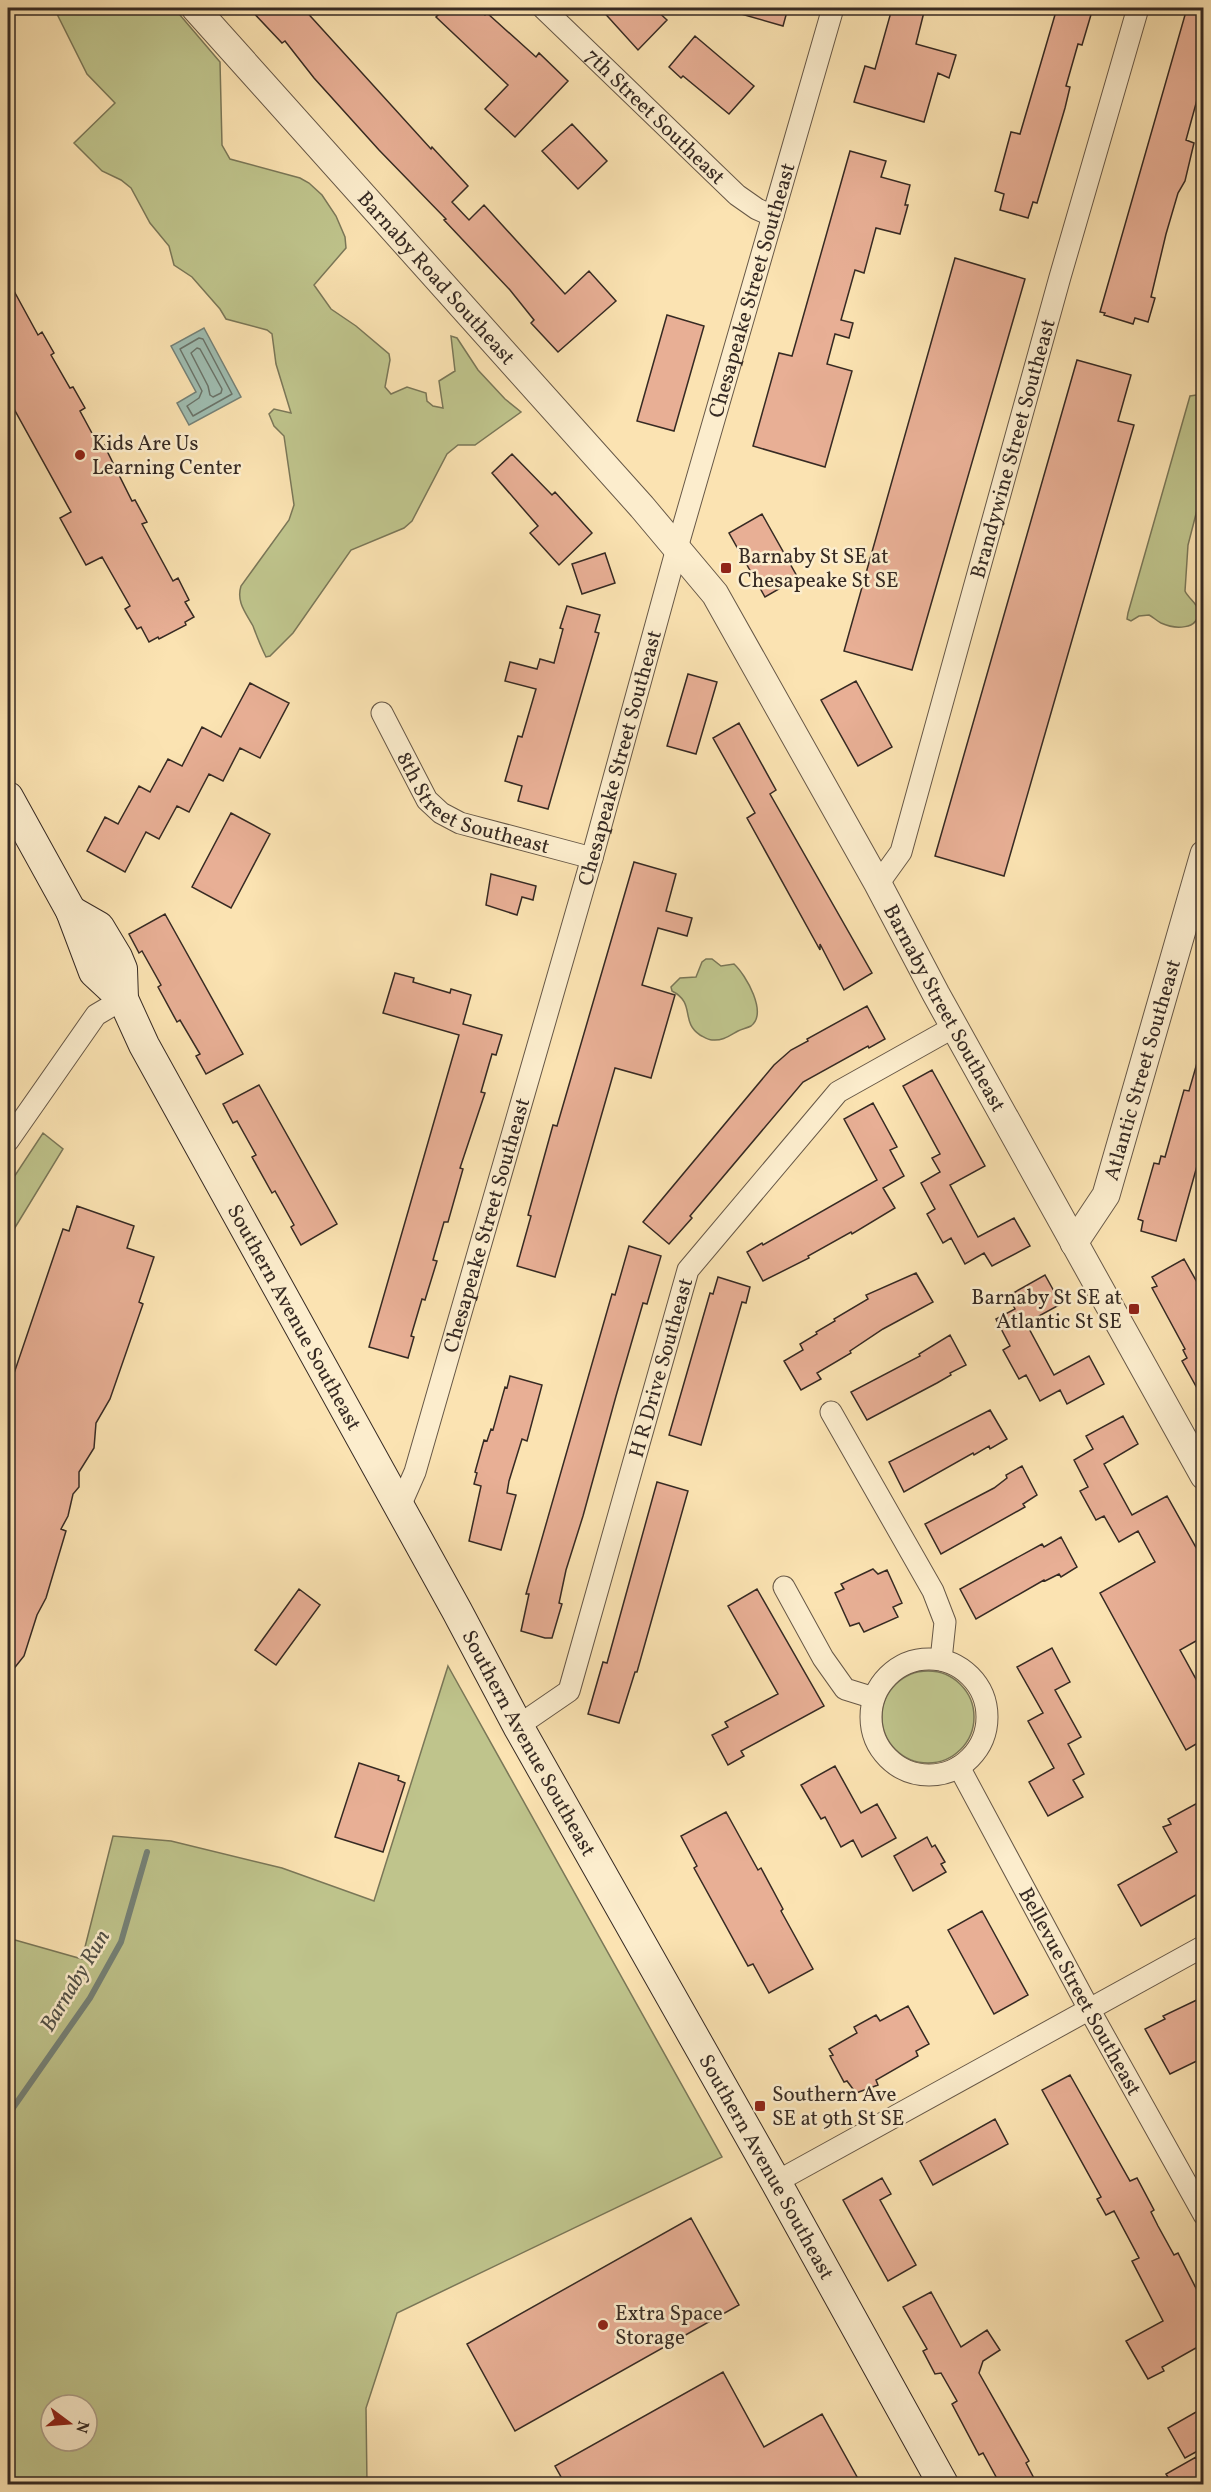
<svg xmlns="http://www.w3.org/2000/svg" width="1211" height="2492" viewBox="0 0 1211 2492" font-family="Vollkorn,serif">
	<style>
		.green { fill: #bfc48c; stroke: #7a7758; stroke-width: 1.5; fill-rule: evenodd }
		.water { fill: #9fbdb1; stroke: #758278; stroke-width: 1.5 }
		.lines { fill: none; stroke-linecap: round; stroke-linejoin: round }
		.shore { stroke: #6a746a; stroke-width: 1.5 }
		.stream { stroke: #758278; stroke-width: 6 }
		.building { fill: #e8af95; stroke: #362a23; stroke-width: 1.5 }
		.minor-casing { stroke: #675847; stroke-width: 23 }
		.tertiary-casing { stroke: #675847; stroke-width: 29 }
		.secondary-casing { stroke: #362a23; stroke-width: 32 }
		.minor { stroke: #fcedcd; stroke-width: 21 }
		.tertiary { stroke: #fcedcd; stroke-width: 27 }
		.secondary { stroke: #fcedcd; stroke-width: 30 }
		.poi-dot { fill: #8f2418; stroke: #fcedcd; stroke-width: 2 }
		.labels { text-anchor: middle; stroke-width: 5; stroke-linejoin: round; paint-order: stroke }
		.street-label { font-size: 21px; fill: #362a23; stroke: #fcedcd }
		.poi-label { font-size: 21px; fill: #362a23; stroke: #fcedcd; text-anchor: start }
		.water-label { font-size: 22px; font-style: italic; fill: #504f46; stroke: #fcedcd }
	</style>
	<rect width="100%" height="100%" fill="#fbe3b2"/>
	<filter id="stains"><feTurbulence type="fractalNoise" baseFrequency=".00333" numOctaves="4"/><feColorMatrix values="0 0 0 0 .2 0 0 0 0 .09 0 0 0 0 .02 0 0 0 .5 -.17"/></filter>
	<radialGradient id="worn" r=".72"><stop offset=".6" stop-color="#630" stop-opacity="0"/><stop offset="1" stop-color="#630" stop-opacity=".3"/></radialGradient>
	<!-- green -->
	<path class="green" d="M54,8H174L220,62L222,145L230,159L300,178L309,183L322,195L336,216L345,237L346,248L314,285L331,309L356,326L389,354L390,360L385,387L391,394L407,387L426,393L427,401L433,406L443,408L439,381L455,371L451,336L457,338L478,370L505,399L521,412L475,445H458L447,454L412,521L404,528L351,550L293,633L270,656L266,657C261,647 257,637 253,626C246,613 236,602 241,586L289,520L294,505L284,436L274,426L269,414L274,409L291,413L276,364L272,334L267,330L226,319L220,309L192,277L174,265L169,246L150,223L131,188L121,180L102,171L74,143L115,103L87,74Z
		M1203,394V507L1197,510L1188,545L1185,591C1188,598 1197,603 1198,610C1200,631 1174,629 1161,623C1157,621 1153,617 1149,615L1139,616L1131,621L1127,619L1128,613L1190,396Z
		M706,959H712L721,966L734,964C746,975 768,1013 751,1026C747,1028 742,1029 738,1031C729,1036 723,1041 712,1040C708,1040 704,1037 700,1035C680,1022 696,1003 672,991L671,987L680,978L696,977L702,962Z
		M43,1133L63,1149L8,1239V1186Z
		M448,1666L722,2157L397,2313L366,2408L367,2484H8V1938L82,1959L113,1836L171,1841L282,1868L374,1901ZM51,2405H87V2441H51Z
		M882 1717a46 46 0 1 1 92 0a46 46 0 1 1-92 0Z"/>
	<!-- water -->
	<path class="water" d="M204,328L241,397L189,425L177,403L196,392L171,346Z"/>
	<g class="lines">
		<!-- shore -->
		<path class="shore" d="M199,338L203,339L232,394L193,416L187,406L199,398L202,391L180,349Z
			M197,348L200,349L222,389L221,393L213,397L210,395L208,386L191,353Z"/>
		<!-- stream -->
		<path class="stream" d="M8,2115L90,1998L121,1942L147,1852"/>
	</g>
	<!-- building -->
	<path class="building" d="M249,8H303L431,149L432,147L468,186L452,202L469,220L484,205L565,294L589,271L616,301L558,352L531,323L534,320L510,290L444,220L446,219L379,150L314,78L285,41L282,43Z
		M445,8H478L485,15L487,13L536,57L539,53L568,81L515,137L485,109L508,85L436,17Z
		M600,8H654L667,20L638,50Z
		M735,8H788L783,26L734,12Z
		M897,8L924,12L916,44L956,55L949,78L938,73L924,122L854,102L865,66L875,69L891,12L896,13Z
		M1057,8H1093L1082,45L1078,44L1066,86L1070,87L1065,108L1037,203L1033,202L1028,218L1000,210L1004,194L995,191L1011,132L1020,134Z
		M1187,8H1203V78L1186,140L1194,143L1185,181L1178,193L1166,234L1151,297L1155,298L1148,322L1135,318L1133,324L1104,315L1105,313L1100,312Z
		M695,36L754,86L729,114L683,76L681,78L669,67Z
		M572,124L607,161L578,189L542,151Z
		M850,151L886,161L881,177L910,185L905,205H908L900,234L876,228L864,273L855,270L841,320L853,323L849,338L835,334L827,364L852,371L825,467L753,446L779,353L792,356Z
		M955,258L1025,279L912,670L844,651Z
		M8,280L38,335L42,332L54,353L51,355L70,388L73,387L85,408L80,411L100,448L104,445L132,501L135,500L147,522L142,524L173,581L178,578L189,600L185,602L194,617L185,622L186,625L159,639L158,637L149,642L141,627L137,629L125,609L130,606L102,557L86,565L60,518L71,512L8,398Z
		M667,315L704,326L674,431L637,421Z
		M1077,360L1131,375L1118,421L1134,425L1004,876L935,856Z
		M512,454L552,495L555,492L592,533L559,565L530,533L538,526L492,473Z
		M762,514L798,578L765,597L729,533Z
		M605,553L615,583L582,594L572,564Z
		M567,606L600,615L595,632L599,633L548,809L518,801L522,786L505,781L518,736L522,737L536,689L505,681L510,662L537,669L540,659L554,663L563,629L560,628Z
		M688,674L717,682L696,754L667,746Z
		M856,681L892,747L858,766L821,700Z
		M250,683L289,703L260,758L240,748L223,781L209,774L189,812L177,806L159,839L146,832L125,872L87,851L105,817L118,824L139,786L150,792L168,759L182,766L202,727L221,737Z
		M739,723L776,790L770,794L872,973L844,990L820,944V950L747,818L755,813L713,738Z
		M231,813L270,834L231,908L192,887Z
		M634,862L676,874L666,911L692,918L687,936L658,928L642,985L675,995L651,1078L615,1068L555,1277L517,1266L531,1216L528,1215L553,1125L557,1126Z
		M491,874L536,886L533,900L522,897L517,915L486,905Z
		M165,914L243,1054L206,1074L196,1056L200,1054L180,1020L177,1022L158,987L161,985L142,951L139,953L129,934Z
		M395,973L414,978L413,982L450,993L451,989L471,995L463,1024L502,1035L496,1055L492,1054L481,1092L485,1093L460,1168L463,1169L448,1222H444L433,1260L437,1261L425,1300L422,1299L411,1336L414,1337L408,1358L369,1347L459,1035L383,1013Z
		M867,1006L885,1039L869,1048L868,1046L803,1082L690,1216L692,1218L669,1244L643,1222L774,1065L791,1050L808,1041L807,1039Z
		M1199,1056L1203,1057V1168L1197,1166L1176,1241L1141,1231L1143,1221L1138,1219L1154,1163L1159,1164L1161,1156L1165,1157L1184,1090L1189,1091Z
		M932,1070L985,1166L950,1185L978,1237L1014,1218L1030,1246L992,1266L984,1253L965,1264L951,1238L943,1243L927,1214L935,1209L921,1183L940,1172L932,1158L940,1154L903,1086Z
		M259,1085L337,1224L301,1245L291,1227L294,1225L275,1191L272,1193L252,1157L256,1155L237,1121L233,1123L223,1104Z
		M873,1103L897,1147L890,1150L904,1176L883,1188L895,1208L852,1234L851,1232L808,1256L809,1258L763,1281L747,1252L762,1243L763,1245L877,1180L844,1119Z
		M77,1206L134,1226L127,1248L154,1257L139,1302L143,1304L110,1399L96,1423L94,1448L79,1472V1487L73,1494L68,1516L61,1529L66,1531L46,1598L37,1615L24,1656L8,1676V1488L12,1474L8,1473V1391L63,1229L69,1231Z
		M629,1246L661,1256L647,1304L643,1303L616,1396L583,1516L566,1570L559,1603L562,1604L552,1638H545L521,1631L529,1594H526L612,1294L615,1295Z
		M1184,1259L1203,1293V1399L1182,1361L1187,1358L1183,1350L1185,1349L1152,1288L1157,1286L1152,1277Z
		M916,1273L933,1302L883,1329L850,1351L851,1353L817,1373L821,1379L801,1390L784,1361L803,1350L800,1344L817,1334L816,1332L835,1321L834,1319L868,1299L866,1295Z
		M1045,1275L1061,1304L1026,1323L1054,1375L1089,1356L1104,1384L1067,1404L1060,1390L1040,1401L1026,1375L1019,1379L1003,1350L1010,1346L996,1319L1015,1309L1008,1296Z
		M718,1277L750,1287L746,1303L742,1302L701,1445L669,1435L710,1293L713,1294Z
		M950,1335L966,1365L950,1373L951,1375L937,1383L867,1420L851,1392L920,1356L919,1354Z
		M510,1376L542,1385L527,1441L522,1439L509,1481L507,1493L516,1495L501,1550L469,1541L481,1486L474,1484L477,1473L475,1472L484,1440L487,1441L491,1429L493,1430L505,1387L507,1388Z
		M990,1410L1007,1439L990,1449L989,1446L974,1455L973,1453L904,1492L889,1462Z
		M1123,1416L1138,1444L1104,1464L1132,1515L1167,1496L1203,1560V1637L1180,1650L1203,1692V1740L1186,1750L1100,1593L1155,1562L1138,1531L1119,1542L1104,1516L1096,1520L1080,1491L1088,1487L1074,1460L1093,1449L1086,1436Z
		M1022,1466L1037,1495L1023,1504L1025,1507L941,1554L925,1524L994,1488L1007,1478L1006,1475Z
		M657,1482L688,1491L637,1672H635L619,1723L588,1714L603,1662L607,1663Z
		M1061,1537L1077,1567L1061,1577L1059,1574L1045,1581L1044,1580L976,1619L960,1589L1042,1544L1044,1547Z
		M873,1569L878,1574L887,1570L902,1603L893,1607L898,1617L864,1632L859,1623L850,1626L835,1593L844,1589L841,1584Z
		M299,1589L320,1605L276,1665L255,1650Z
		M757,1589L824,1706L741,1751L744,1756L728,1765L712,1735L728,1727L725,1722L778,1694L728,1606Z
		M1052,1648L1070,1682L1055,1690L1081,1737L1068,1744L1084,1774L1073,1780L1083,1797L1048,1816L1029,1782L1054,1768L1028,1721L1043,1713L1017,1667Z
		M359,1763L399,1776L398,1780L405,1783L383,1852L335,1837Z
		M835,1766L861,1813L877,1804L896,1838L862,1857L853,1840L841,1847L825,1817L821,1819L801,1785Z
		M1203,1800V1891L1141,1926L1118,1885L1177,1852L1163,1827L1171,1824L1168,1819Z
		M726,1812L758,1870L761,1868L783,1909L781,1911L813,1969L769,1993L753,1964L748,1966L694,1868L697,1866L681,1836Z
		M927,1837L932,1847L935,1845L945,1862L941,1864L946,1872L913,1891L894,1856Z
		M982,1911L1028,1995L994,2014L948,1930Z
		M1203,1997V2058L1170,2074L1145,2029L1165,2019L1163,2016Z
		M908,2006L929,2044L916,2051L918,2056L876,2080L878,2085L856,2093L847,2081L844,2082L830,2056L833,2055L829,2049L857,2033L854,2027L876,2015L880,2021Z
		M1070,2075L1130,2181L1137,2178L1154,2210L1151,2212L1158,2226L1174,2255L1178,2253L1203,2302V2344L1162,2367L1164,2371L1148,2379L1126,2341L1163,2321L1132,2261L1139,2258L1114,2211L1106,2215L1097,2199L1101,2197L1042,2090Z
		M995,2119L1008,2144L933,2185L920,2161Z
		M882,2178L891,2194L880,2200L916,2265L888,2281L843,2200Z
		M691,2218L739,2305L515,2431L467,2344Z
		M931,2292L961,2347L987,2330L1000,2350L983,2361L979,2373L1029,2461L1026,2463L1037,2484H1000L983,2453L979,2455L952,2404L957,2401L941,2373L935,2374L923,2351L927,2349L903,2307Z
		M723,2372L764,2447L822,2414L861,2484H565L555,2466Z
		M1203,2408V2448L1185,2458L1168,2428Z
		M1196,2457L1203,2470V2484H1172L1166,2474Z"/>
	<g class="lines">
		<!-- minor casing -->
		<g class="minor-casing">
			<g id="minor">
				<path id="s1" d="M543,8L737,195L757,209L773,216"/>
				<path id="s2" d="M382,713L427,800L441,813L460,823L592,858"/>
				<path id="s3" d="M878,884L901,852L1060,277L1138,8"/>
				<path d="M8,1141L96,1015L123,999"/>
				<path d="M831,1412L933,1591L945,1622L941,1660"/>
				<path id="s4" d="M400,1506L415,1472L592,858L677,548L833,8"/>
				<path d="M784,1587L823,1658L845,1689L874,1698"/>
				<circle cx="929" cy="1717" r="58"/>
				<path id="s5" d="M518,1726L569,1691L688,1270L838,1092L954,1027"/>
				<path id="s6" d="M959,1767L1089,2009L1204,2215"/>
				<path d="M776,2182L1204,1946"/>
			</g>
		</g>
		<!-- tertiary casing -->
		<g class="tertiary-casing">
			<g id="tertiary">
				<path id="s7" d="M195,8L642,507L715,594L878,884L936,994L1204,1476"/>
				<path id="s8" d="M1074,1243L1106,1195L1204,854"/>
			</g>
		</g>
		<!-- secondary casing -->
		<g class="secondary-casing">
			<g id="secondary">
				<path d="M8,797L71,911L94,972L123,999"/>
				<path id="s9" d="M71,911L99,927L117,957L122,969L123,999L144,1045L457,1611L518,1726L776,2182L943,2484"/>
			</g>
		</g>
		<!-- minor -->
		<use href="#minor" class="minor"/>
		<!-- tertiary -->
		<use href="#tertiary" class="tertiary"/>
		<!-- secondary -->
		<use href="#secondary" class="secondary"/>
	</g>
	<!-- markers -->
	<g class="poi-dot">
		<circle cx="80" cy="455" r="6"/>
		<rect x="720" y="562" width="12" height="12" rx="3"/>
		<rect x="1128" y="1303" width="12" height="12" rx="3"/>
		<rect x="754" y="2100" width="12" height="12" rx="3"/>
		<circle cx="603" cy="2325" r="6"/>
	</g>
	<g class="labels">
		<!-- street labels -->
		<g class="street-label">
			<text dy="7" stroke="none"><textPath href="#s1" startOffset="156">7th Street Southeast</textPath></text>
			<text dy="7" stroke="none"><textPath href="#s7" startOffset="362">Barnaby Road Southeast</textPath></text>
			<text dy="7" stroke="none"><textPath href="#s4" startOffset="1266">Chesapeake Street Southeast</textPath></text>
			<text dy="7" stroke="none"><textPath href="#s3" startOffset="458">Brandywine Street Southeast</textPath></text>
			<text dy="7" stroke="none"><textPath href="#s4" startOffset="780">Chesapeake Street Southeast</textPath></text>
			<text dy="7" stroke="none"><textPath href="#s2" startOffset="138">8th Street Southeast</textPath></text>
			<text dy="7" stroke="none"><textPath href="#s7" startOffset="1257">Barnaby Street Southeast</textPath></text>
			<text dy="7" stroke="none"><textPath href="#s8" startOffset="188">Atlantic Street Southeast</textPath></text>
			<text dy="7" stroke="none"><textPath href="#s4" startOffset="294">Chesapeake Street Southeast</textPath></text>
			<text dy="7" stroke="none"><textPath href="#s9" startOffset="472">Southern Avenue Southeast</textPath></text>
			<text dy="7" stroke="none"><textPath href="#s5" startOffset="398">H R Drive Southeast</textPath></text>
			<text dy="7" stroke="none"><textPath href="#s9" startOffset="958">Southern Avenue Southeast</textPath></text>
			<text dy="7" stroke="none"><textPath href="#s6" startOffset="255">Bellevue Street Southeast</textPath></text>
			<text dy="7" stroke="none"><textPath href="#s9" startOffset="1444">Southern Avenue Southeast</textPath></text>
		</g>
		<!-- poi labels -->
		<g class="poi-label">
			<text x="92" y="450">Kids Are Us<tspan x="92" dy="24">Learning Center</tspan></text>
			<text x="738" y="563">Barnaby St SE at<tspan x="738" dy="24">Chesapeake St SE</tspan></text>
			<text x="1122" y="1304" text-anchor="end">Barnaby St SE at<tspan x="1122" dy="24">Atlantic St SE</tspan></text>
			<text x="772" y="2101">Southern Ave<tspan x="772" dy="24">SE at 9th St SE</tspan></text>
			<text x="615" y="2320">Extra Space<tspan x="615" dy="24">Storage</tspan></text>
		</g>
		<!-- water labels -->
		<g class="water-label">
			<text transform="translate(74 1980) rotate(-59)" y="8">Barnaby Run</text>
		</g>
	</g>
	<!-- margin -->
	<rect width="1211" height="2492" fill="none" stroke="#fbe3b2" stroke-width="30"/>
	<rect x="9" y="9" width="1193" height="2474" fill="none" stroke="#362a23" stroke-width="3"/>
	<rect x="15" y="15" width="1181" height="2462" fill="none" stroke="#362a23" stroke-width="1.5"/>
	<!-- north arrow -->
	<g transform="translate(69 2423) rotate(106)"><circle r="28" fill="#fcedcd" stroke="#ad9f89" stroke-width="1.5"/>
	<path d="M0-4.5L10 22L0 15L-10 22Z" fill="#8f2418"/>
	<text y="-9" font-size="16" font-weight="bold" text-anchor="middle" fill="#362a23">N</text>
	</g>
	<rect width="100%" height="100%" filter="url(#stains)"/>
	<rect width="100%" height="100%" fill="url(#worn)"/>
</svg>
